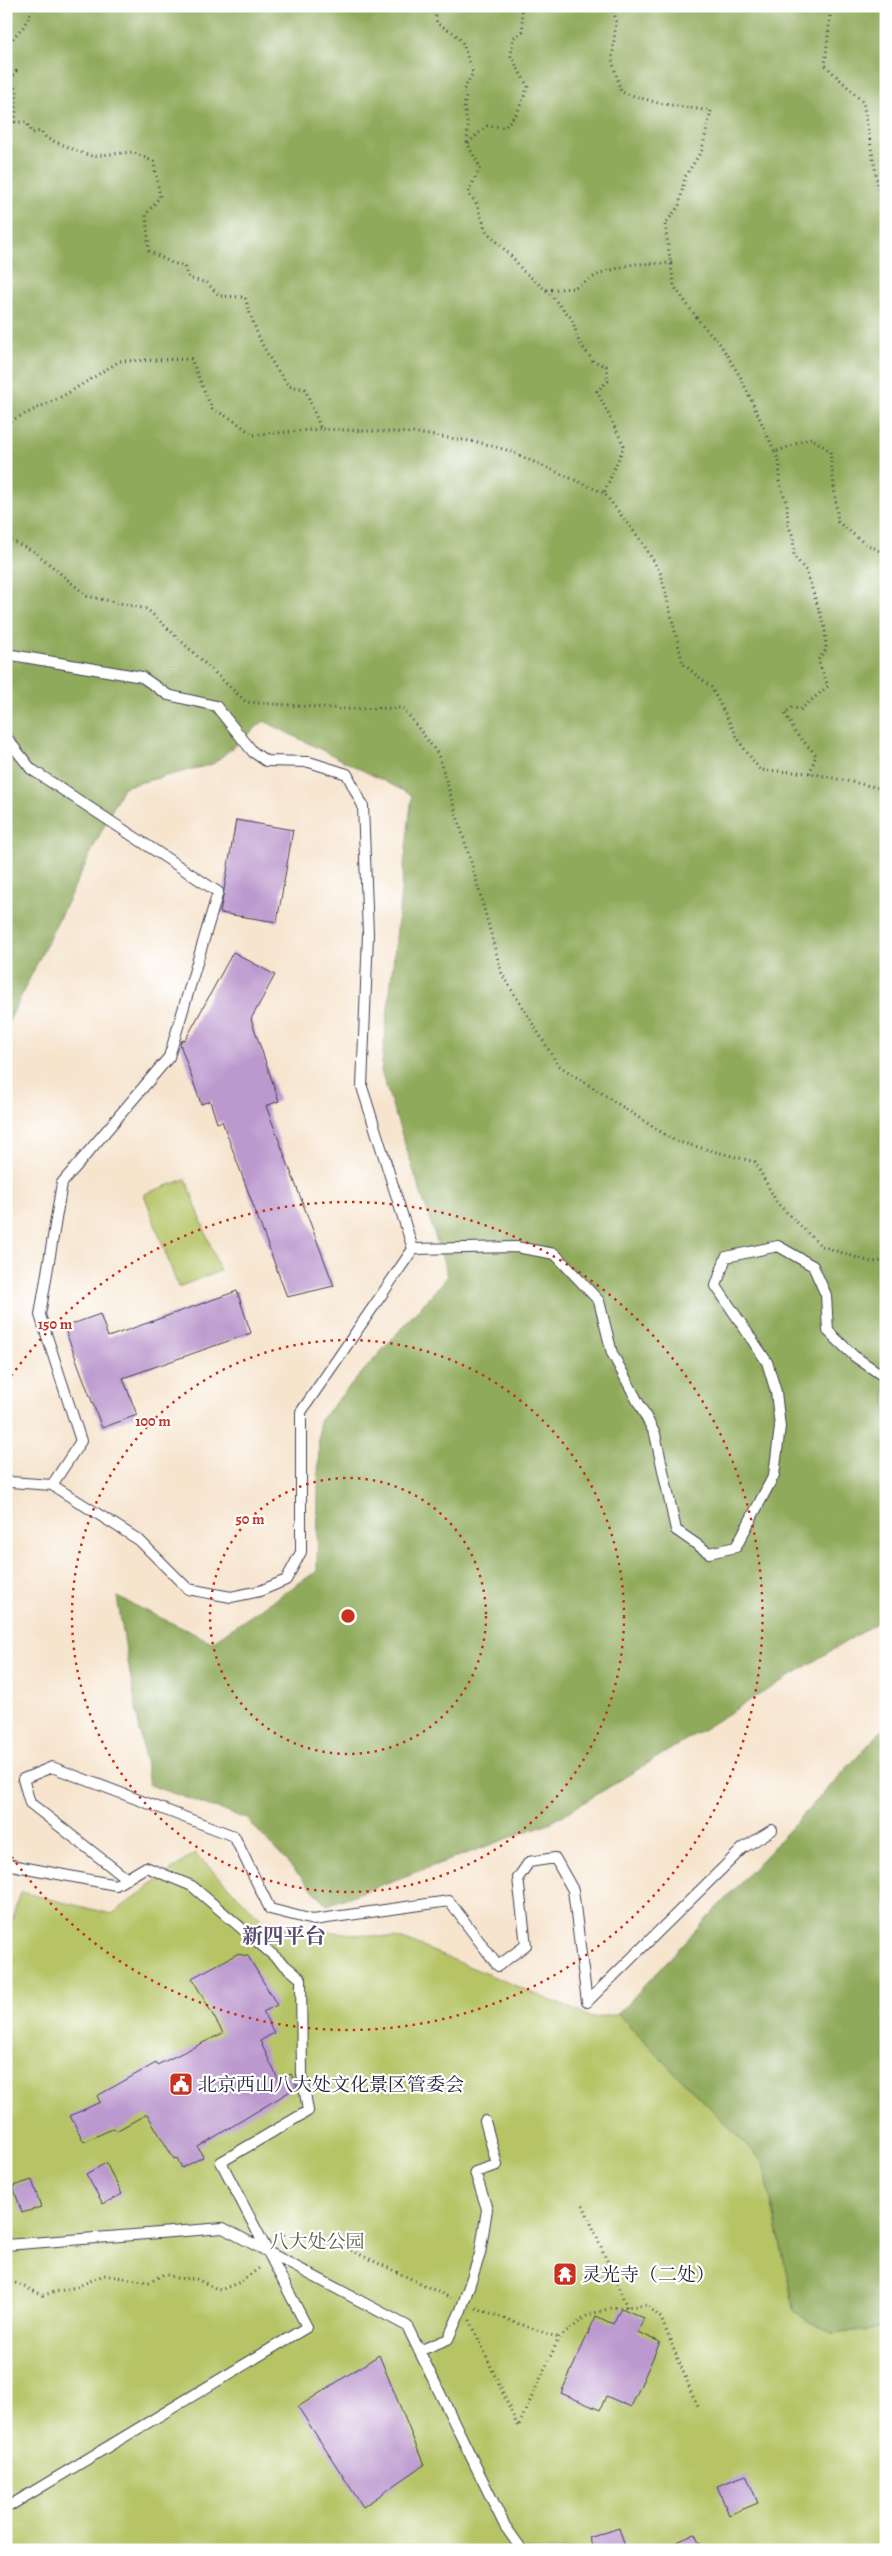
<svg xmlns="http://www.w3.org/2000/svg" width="892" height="2556" viewBox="0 0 892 2556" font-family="Alegreya,'Noto Serif SC',serif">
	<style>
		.green { fill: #b6c466; stroke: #6c7350 }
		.forest { fill: #90aa5b; stroke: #59664b }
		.building { fill: #bb98ce }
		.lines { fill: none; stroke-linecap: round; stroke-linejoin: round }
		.lane-casing { stroke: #423f51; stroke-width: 12 }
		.path { stroke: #423f51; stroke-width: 3; stroke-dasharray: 1 4; stroke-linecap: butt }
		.lane { stroke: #fff; stroke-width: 10 }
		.ring { fill: none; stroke: #c8321e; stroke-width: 2.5; stroke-dasharray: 2.5 5 }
		.labels { text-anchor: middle; stroke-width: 4.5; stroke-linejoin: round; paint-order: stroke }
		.poi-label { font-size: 19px; fill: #22223b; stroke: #fff; text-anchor: start }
		.park-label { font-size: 19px; fill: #565b4a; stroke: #fff }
		.quarter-label { font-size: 21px; font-weight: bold; fill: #584b6e; stroke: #fff }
		.centre { fill: #c8321e; stroke: #fff; stroke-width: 2.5 }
		.ring-label { font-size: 15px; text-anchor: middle; font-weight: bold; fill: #c8321e; stroke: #fff; stroke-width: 4.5; stroke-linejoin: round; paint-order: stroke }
	</style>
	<rect width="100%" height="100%" fill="#fff"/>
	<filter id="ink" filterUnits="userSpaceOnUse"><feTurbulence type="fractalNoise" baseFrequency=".02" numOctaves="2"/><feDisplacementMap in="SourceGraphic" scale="10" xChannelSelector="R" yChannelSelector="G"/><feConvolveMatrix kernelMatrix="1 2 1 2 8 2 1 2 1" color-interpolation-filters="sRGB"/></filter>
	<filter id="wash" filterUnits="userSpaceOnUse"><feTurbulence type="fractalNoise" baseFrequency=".0096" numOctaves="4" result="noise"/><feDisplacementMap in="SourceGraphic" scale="20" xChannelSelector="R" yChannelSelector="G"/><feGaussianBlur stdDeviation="1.12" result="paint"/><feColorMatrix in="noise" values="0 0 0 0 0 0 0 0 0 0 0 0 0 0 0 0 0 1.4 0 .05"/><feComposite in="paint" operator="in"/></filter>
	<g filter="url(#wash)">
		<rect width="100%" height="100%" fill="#f6e4cd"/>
		<!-- green -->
		<path class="green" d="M186,1179L220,1271L178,1287L144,1194Z
			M195,1853L267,1925L403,1939L593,2018L618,2014L763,2162L795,2313L833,2334L886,2327V2550H6V1939L21,1892L112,1914Z"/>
		<!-- forest -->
		<path class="forest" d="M6,6H886V1617L552,1822L327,1905L247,1819L149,1785L117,1597L212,1642L317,1571L319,1421L448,1276L381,1071L412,795L264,721L213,764L123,787L6,1027Z
			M886,1726V2327L833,2334L795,2313L763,2162L618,2014Z"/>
		<g id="blocks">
			<!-- building -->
			<path class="building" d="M236,820L293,830L277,922L220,913Z
				M233,952L275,975L251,1019L279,1101L266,1106L334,1286L287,1297L222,1121L217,1123L210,1101L201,1104L180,1044L181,1041L186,1039Z
				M237,1291L251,1333L123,1378L137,1415L102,1428L64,1327L100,1314L108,1337Z
				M237,1954L248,1956L277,2005L263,2012L274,2033L260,2041L279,2081L291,2074L297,2087L198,2147L203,2157L182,2168L177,2158L174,2159L147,2114L116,2131L114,2128L84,2142L70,2116L100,2102L97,2096L156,2063L157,2065L223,2033L192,1978Z
				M106,2163L122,2194L103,2204L86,2174Z
				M32,2180L41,2207L22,2213L13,2186Z
				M621,2308L644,2318L638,2332L660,2342L631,2407L606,2396L600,2410L561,2393L596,2316L613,2324Z
				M379,2355L424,2465L363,2507L298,2407Z
				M746,2475L758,2503L729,2515L717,2486Z
				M619,2528L626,2550H594L589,2538Z
				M695,2534L702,2550H659Z"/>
		</g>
	</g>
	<g filter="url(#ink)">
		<use href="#blocks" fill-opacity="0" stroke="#423f51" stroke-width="1"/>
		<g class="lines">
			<!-- lane casing -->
			<g class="lane-casing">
				<path id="lane" d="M6,654L142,677L168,695L216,706L253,752L266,761L309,762L347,774L363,806L368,934L362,1087L413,1249L301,1412V1552L286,1580L260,1591L231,1597L188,1589L139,1540L52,1485
					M6,737L31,769L218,892L169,1057L62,1183L40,1315L81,1441L52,1485L10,1482L6,1479
					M413,1249L516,1247L555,1254L599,1301L612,1353L655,1434L676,1530L709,1553L736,1547L774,1475L780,1427L776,1392L767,1362L716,1286L726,1257L778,1246L813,1266L826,1295L828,1331L854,1356L886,1378
					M6,1864L116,1885L146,1867L192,1886L301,1979L302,2074L308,2111L221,2162L307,2327L6,2508
					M127,1879L30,1803L23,1779L52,1767L234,1836L270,1909L313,1920L449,1901L498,1966L526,1945L518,1878L529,1862L555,1858L573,1890L587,2002L743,1848L772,1830
					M6,2245L223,2228L407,2326L505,2526L522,2550
					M419,2351L448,2339L461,2310L480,2254L487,2209L475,2172L497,2165L485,2121"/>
			</g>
			<!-- path -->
			<path class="path" d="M434,6L437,24C469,38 461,45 473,73L463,91L466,97L464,106L468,127L467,143L480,167L468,194L476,202L486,231L515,260L523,271L546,290L572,319L579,342L593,361L606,366L608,381L597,391L624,446L604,493
				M613,6L616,22L612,60L621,92L658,103L711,111L702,150L685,177L679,206L665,224L674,286L699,321L720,344L741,378L775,452L811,438L830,451L838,522L864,543L886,554
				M831,6L825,65L863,102L882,207L886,208
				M6,46L23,27L35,6
				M6,69L16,71L10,83L17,90L15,122H26L32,133L41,131L46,138L90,156L133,152L154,162L160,197L146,214L149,251L172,263L184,266L189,278L207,283L220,296L245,297C255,332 266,357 289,386L305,389L321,429L415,433L477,442L507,450L604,493L642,542L661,574L683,664L711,687L741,744L760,770L810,773L884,789L886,792
				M468,143L487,126L505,127L517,113L528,87L511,56L513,38L523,31L521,8L517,6
				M546,290L574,288L601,273L633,264L672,263
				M6,423L63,396L120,361L191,359L212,409L232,419L253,435L321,429
				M775,452L780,464L779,481L787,504L788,525L793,536L794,556L806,571L825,628L826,650L818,660L828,686L800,710L792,707L785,713L795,732L816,755L810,773
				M6,538L35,552L87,596L147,609L246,702L343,709L403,708L438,754L472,865L502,974L558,1065L675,1141L755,1162L777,1203L821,1246L871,1262L886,1261
				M583,2205L627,2307
				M274,2234L332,2241L451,2298
				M6,2279L43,2295L76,2287L104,2275L149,2282L164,2274L177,2278L196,2279L220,2290L238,2283L261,2267
				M476,2308L559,2338
				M470,2320L518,2427L559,2338L588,2315L611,2308L647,2305L661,2318L698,2408"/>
			<!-- lane -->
			<use href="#lane" class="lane"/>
		</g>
	</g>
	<!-- distance rings -->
	<g class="ring">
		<circle cx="348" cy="1616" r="138"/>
		<circle cx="348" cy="1616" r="276"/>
		<path d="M7 1382A414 414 0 1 1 7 1850"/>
	</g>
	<!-- icons -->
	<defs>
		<g id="civic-square" transform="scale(1.25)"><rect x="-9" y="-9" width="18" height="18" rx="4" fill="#c8321e" stroke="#fff"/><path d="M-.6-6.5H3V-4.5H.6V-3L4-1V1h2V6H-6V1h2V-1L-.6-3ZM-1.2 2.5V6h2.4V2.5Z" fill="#fff"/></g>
		<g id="temple-square" transform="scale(1.25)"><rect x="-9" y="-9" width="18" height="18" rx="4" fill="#c8321e" stroke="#fff"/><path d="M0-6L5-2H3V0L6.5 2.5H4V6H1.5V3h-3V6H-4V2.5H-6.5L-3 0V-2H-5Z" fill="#fff"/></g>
	</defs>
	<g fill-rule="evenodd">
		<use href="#civic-square" x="181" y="2084"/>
		<use href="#temple-square" x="565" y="2274"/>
	</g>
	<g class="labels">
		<!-- poi labels -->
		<g class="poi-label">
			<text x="198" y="2091">北京西山八大处文化景区管委会</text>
			<text x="582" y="2281">灵光寺（二处）</text>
		</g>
		<!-- park labels -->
		<g class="park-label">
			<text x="317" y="2248">八大处公园</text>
		</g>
		<!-- quarter labels -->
		<g class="quarter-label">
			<text x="284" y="1943">新四平台</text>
		</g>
	</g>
	<circle cx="348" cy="1616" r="8" class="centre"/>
	<g class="ring-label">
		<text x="55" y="1329">150 m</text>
		<text x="153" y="1426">100 m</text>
		<text x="250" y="1524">50 m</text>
	</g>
	<!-- margin -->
	<rect width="892" height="2556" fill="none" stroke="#fff" stroke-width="25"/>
</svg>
